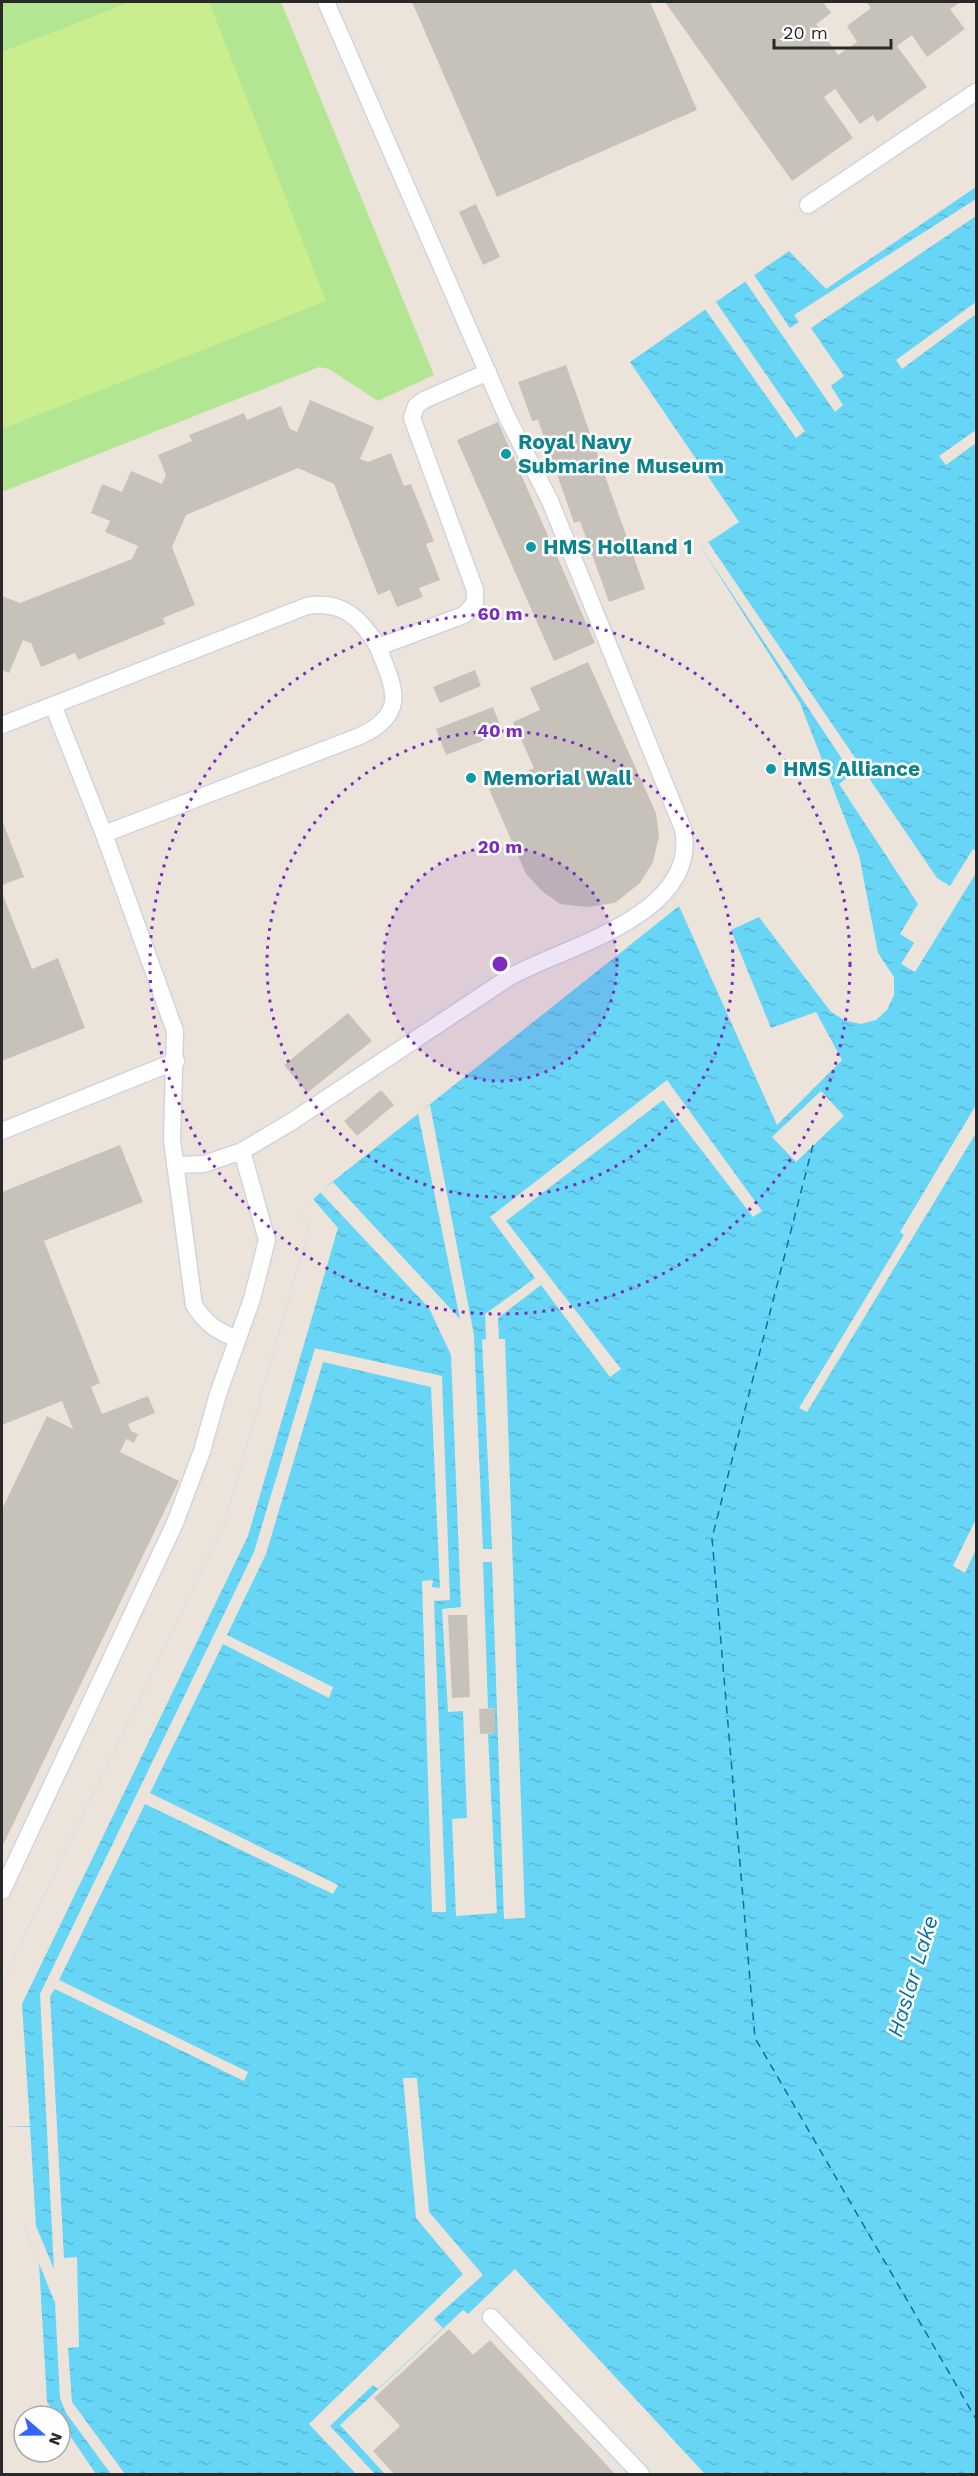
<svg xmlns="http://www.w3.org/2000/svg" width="978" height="2476" viewBox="0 0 978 2476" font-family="'Work Sans',sans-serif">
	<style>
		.grass { fill: #b3e693 }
		.pitch { fill: #caee8e }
		.water { fill: url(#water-ripples) }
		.pier { fill: #ece4da }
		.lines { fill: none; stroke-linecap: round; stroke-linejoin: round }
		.ferry { stroke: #0672a0; stroke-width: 1.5; stroke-dasharray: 8 6; stroke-linecap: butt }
		.building { fill: #c7c2b9 }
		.lane-casing { stroke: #cfd4e3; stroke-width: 19 }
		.lane { stroke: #fff; stroke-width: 16 }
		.ring { fill: none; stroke: #7b2cbf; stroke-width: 3; stroke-dasharray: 3 6 }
		.culture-dot { fill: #0f9aa8; stroke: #fff; stroke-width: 2 }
		.labels { text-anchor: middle; stroke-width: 5; stroke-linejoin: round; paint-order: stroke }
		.culture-label { font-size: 21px; font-weight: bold; fill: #0d838f; stroke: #fff; text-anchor: start }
		.water-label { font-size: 22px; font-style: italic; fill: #0672a0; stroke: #fff }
		.centre { fill: #7b2cbf; stroke: #fff; stroke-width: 3 }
		.ring-label { font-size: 18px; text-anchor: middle; font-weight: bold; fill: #7b2cbf; stroke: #fff; stroke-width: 5; stroke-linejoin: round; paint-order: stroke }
	</style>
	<defs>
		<pattern id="water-ripples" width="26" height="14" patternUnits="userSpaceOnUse" patternTransform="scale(1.5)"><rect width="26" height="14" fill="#67d5f5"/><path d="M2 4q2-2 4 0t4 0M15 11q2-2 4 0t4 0" fill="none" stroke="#59b7d2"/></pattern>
	</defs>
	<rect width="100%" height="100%" fill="#ece4da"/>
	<!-- grass -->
	<path class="grass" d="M2,2H281L434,375L378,401L329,369L319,367L2,492Z"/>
	<!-- pitch -->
	<path class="pitch" d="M130,2H209L326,301L2,429V52Z"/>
	<!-- water -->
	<path class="water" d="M976,187V2474H705L515,2269L468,2314L463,2310L340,2425L385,2474H96L60,2421V2416H56L47,2402L39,2263L24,2226H36L30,2127H2V1982L224,1525L309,1228L298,1214L326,1187L679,906L777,1125L842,1060L816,1012L771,1028L731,930L759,917L831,1012L846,1021L861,1024L876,1020L887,1010L894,995V977L878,953L859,855L800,703L701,547L739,522L630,362L789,251L826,289Z"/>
	<!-- pier -->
	<path class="pier" d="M976,199V216L811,328L844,376L831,386L843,405L835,412L745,281L754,275L790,328L799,322L794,315Z
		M716,302L805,431L796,438L705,309Z
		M976,302V314L902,369L896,360Z
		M976,430V443L946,465L939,456Z
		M708,542L937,878L950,886L973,849L976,851V873L915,972L901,964L914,943L900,934L918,904L839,784L852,774L701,547Z
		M667,1080L762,1211L753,1217L663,1100L506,1221L621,1369L610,1377L541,1285L498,1318L499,1339H505L525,1918L504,1919L492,1562H483L488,1708H495V1733L488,1734L497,1913L456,1916L452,1819L467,1818L463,1711L448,1712L442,1609L461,1607L451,1355L429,1308L320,1192L333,1182L460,1319L418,1113L430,1105L474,1335L483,1549H492L482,1340L486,1339L485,1314L535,1278L490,1217Z
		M821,1091L844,1116L796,1162L772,1137Z
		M976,1105V1133L807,1412L799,1408L904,1235L900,1232Z
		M313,1199L338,1228L248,1536L22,2004L30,2126L2,2127V1982L224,1525L309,1228L298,1214Z
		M315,1348L442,1376L450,1600L434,1601L446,1912H432L422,1581L433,1580L432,1587L440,1588L431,1387L323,1362L266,1554L227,1635L333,1687L329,1698L223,1644L150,1793L338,1885L333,1894L145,1804L59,1980L248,2072L244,2081L55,1989L50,1996L64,2258L77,2257L79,2347L68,2348L72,2402L125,2474H111L66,2413L60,2398L55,2303L24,2226H36L54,2269L40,1994L254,1552Z
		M976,1519V1549L965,1573L953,1566Z
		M403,2078H417L429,2212L483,2275L434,2319L443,2328L378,2389L373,2385L330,2426L375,2474H356L309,2424L463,2274L416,2218Z"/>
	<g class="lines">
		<!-- ferry -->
		<path class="ferry" d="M813,1145L712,1538L755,2038L976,2419"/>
	</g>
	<!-- building -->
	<path class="building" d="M412,2H650L697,110L497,197Z
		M665,2H823L831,13L816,24L838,55L857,42L847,26L871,8L866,2H961L950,9L965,29L927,57L912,35L897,46L927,87L877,122L873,115L860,124L835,89L824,97L853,138L792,181Z
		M476,204L500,257L483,265L459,212Z
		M566,365L645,589L609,602L580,521L574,523L538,420L532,421L518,382Z
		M310,400L374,427L360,459L368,462L391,453L404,486L411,484L434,541L426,544L440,580L419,588L423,597L397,607L390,590L378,595L334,484L298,468L186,515L172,547L195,605L163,618L165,624L78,660L75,653L41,667L31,643L23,640L9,673L2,670V596L20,603L132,559L138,546L105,532L110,521L91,513L102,484L122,492L131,471L162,484L166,475L158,455L192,441L189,435L244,413L247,420L281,406L290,429L297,432Z
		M498,422L595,643L554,661L457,440Z
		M588,662L656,813L659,836L653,862L640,883L615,903L587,907L560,904L542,891L526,874L489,789L534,768L513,722L540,710L530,688Z
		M475,670L481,686L440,703L433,687Z
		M493,707L503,733L446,755L436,729Z
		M2,820L24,877L2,885Z
		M2,893L32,969L58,958L85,1028L2,1061Z
		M348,1013L372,1041L307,1093L284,1065Z
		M381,1090L394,1105L357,1136L344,1121Z
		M120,1145L143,1202L44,1241L100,1383L91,1387L102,1414L148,1396L155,1413L128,1424L131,1431L138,1434L134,1443L126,1439L120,1452L179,1481L2,1847V1509L47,1416L73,1429L62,1401L2,1425V1192Z
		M448,1615H467L470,1697L452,1698Z
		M495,1708V1733L480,1734L479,1709Z
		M449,2329L473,2355L490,2340L615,2474H394L373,2451L400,2426L374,2398Z"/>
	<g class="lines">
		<!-- lane casing -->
		<g class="lane-casing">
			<path id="lane" d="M808,205L976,92
				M53,705L104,834
				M2,725L307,606C342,600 361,618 378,647L464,615L475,603V590L412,418L416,406L424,400L488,372
				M2,1131L176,1061
				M175,1165L204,1164L242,1151
				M237,1339C217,1331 206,1324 194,1305L172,1140L175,1031L104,834L360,736C409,713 394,688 378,647
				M2,1891L175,1523L202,1451L218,1394L252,1299L267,1240L242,1151L291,1122L508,978C562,947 701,916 683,829L550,501L507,417L326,2
				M491,2317L641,2474"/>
		</g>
		<!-- lane -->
		<use href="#lane" class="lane"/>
	</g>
	<!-- distance rings -->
	<circle cx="500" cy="964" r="117" fill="#7b2cbf" fill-opacity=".12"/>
	<g class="ring">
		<circle cx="500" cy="964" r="117"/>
		<circle cx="500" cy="964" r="233"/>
		<circle cx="500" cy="964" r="350"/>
	</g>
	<!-- markers -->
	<g class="culture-dot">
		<circle cx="506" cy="454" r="6"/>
		<circle cx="531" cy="547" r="6"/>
		<circle cx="771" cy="769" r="6"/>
		<circle cx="471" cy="778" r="6"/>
	</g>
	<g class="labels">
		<!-- culture labels -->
		<g class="culture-label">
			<text x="518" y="449">Royal Navy<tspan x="518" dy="24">Submarine Museum</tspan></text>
			<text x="543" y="554">HMS Holland 1</text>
			<text x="783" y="776">HMS Alliance</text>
			<text x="483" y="785">Memorial Wall</text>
		</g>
		<!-- water labels -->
		<g class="water-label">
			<text transform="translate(912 1976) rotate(-73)" y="8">Haslar Lake</text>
		</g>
	</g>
	<circle cx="500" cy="964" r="9" class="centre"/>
	<g class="ring-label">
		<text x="500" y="620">60 m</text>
		<text x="500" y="737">40 m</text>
		<text x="500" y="853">20 m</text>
	</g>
	<!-- border -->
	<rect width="978" height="2476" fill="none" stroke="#292929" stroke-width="6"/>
	<!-- north arrow -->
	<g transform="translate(42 2434) rotate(110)"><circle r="28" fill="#ffffff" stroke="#a9a9a9" stroke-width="1.5"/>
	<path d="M0-4.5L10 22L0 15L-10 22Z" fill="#3463ff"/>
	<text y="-9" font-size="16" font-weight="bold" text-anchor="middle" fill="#292929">N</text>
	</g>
	<!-- scale -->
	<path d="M774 39v9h117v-9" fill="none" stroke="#292929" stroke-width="3"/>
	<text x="783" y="39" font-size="18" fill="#292929" stroke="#ffffff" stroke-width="4.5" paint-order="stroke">20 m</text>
</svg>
